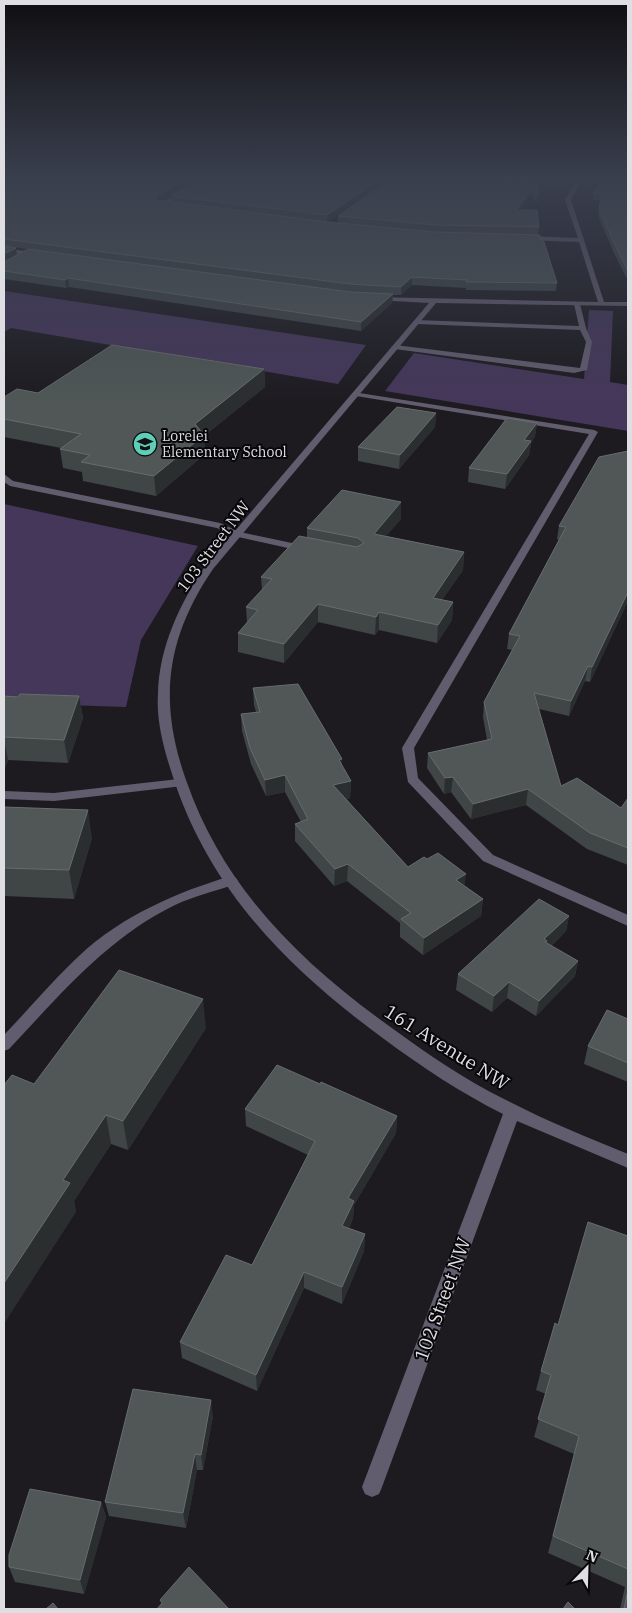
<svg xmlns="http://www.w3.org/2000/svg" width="632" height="1613" viewBox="0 0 632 1613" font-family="'IBM Plex Serif',serif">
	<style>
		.green { fill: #45375a }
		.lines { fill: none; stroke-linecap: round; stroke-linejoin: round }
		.service { fill: #625d6e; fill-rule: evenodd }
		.minor { fill: #625d6e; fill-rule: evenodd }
		.wall { fill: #3f4645; fill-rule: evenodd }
		.shaded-wall { fill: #2a2e2f }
		.building { fill: #505756; stroke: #676c6c }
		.labels { text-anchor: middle; stroke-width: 4; stroke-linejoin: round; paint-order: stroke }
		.far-poi-label { font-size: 14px; fill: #dfdee2; stroke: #070608; text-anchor: start }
		.street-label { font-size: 16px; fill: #dfdee2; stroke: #070608 }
		.near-street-label { font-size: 19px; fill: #dfdee2; stroke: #070608 }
	</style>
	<rect width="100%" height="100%" fill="#1d1b20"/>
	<!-- green -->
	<path class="green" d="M4,291L366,345L338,384L11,328L4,332Z
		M589,310L613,311L610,382L628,385V431L385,391L414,353L584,379Z
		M4,504L198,546L141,640L126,707L4,703Z"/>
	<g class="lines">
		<!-- service -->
		<path class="service" d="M577,302L580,304L586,328L592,342L587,370L574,373L395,349L391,347L395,345L580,368L586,342L580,330L416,324L413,322L416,320L579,326L574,304Z
			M353,392L594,430L598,432L414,748L418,778L493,855L628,915V926L483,861L408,782L402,748L589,434L356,396H353Z
			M4,474L13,481L220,523L240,532L306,546L311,549L306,552L234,536L217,528L10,486L4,482Z
			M179,779L185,783L183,786L54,801L4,799V791L54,793Z
			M231,876L236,878L238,881L236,884C216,891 194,896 175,905C107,938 60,995 9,1049L4,1051V1035C29,1009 53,980 80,955C122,916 177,892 231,876Z"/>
		<!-- minor -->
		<path class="minor" d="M204,179H210L162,206L157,205Z
			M577,179H582L571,200L604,302H628V306L436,303L213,569C166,638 158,701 186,780C224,890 303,965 396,1031C430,1056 466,1080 504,1099C544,1120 586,1137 628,1154V1168L517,1121L382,1487L379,1494L372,1497L365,1494L362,1487L503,1114C461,1093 422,1067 384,1039C291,971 211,892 174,780C165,753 156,723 158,694C159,647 180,603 206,565L429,303L376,300L373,298L374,297L598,302L579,242L524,240L521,238L524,236L578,238L565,200Z
			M4,248L39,253L42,255L39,257L4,252Z"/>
	</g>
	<!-- wall -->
	<path class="wall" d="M4,179H200L162,200L172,202L171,196L201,179H539L537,203L528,190L529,193L528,200L521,210L539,227L538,235L434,232L540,239L557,283L556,291L466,290V288L412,285L401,295H393L392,303L361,331L69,287L66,288L4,279ZM381,185L382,186L338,216V223L327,222ZM4,246L67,254L17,255Z
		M628,179V281L614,253L598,216L600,200H592L593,193Z
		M264,369L265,387L204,436L205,454L156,496L83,481L82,472L63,468L60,449L61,448L4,437V397L38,393Z
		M436,413L435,427L399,469L358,461V447Z
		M537,423L535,436L531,443L529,455L505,489L468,482L469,468Z
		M628,451V601L590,682L585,681L569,716L539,709L561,786L621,808L628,798V865L587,849L526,805L471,819L451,792L444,794L427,768L428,753L487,740L483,717L484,702L512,650L507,649L509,634L559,540L557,539L559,526Z
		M401,519L386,536L464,552L463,570L442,600L453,602L452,620L437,643L379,630L375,635L318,622L284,663L238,652V633L247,623L246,607L262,590L261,577L307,538V528Z
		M253,688L342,766L351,781L350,798L346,799L408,867L465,886L483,899L481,916L423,955L400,937V923L347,881L334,886L295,841V824L301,822L285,792L266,796L251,764L242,731L241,714L256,712L254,705Z
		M4,696L18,697L79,696L83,718L68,763L8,760L5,768H4Z
		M4,807L92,838L74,899L4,896Z
		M569,916L566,931L551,946L578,961L575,976L536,1016L507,998L492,1012L456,990L458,974Z
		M628,1019V1082L584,1064L588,1046Z
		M206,1028L128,1150L111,1144L74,1201L76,1212L34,1084Z
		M320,1084L397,1116L396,1133L354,1205L353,1218L349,1228L365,1234L364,1251L342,1304L304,1288L257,1391L182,1358L180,1342L252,1265L308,1155L246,1126L245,1109Z
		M628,1236V1609H620L625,1587L548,1553L574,1454L534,1437L546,1394L536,1390L541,1371L558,1325Z
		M213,1416L203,1470H197L186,1528L109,1516L105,1502Z
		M101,1502L106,1517L84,1594L15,1582L9,1567Z"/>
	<!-- shaded-wall -->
	<path class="shaded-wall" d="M187,179H200L155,205V197Z
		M380,179H382L381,185L327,222V215Z
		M529,193L528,200L515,217L516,210Z
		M16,248L17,256L4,263V254Z
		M412,277V285L401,295V287Z
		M68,278L69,287L66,288L65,280Z
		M393,294L392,303L361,331V322Z
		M264,369L265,387L204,436L205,454L156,496L154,476L195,424Z
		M436,413L435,427L399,469L400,455Z
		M537,423L535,436L531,443L529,455L505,489L507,474L524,440Z
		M401,502V519L373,551L374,534Z
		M464,552L463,570L431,616L433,598Z
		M628,592V601L590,682L592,667Z
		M453,602L452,620L437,643L438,625Z
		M318,604V622L284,663V644Z
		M379,612V630L375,635L376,617Z
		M588,666L585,681L569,716L571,701Z
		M79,696L83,718L68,763L64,740Z
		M4,739L8,760L5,768L4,763Z
		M342,759V776L339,760Z
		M285,775V792L266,796L265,780Z
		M453,777L451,792L444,794L445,778Z
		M351,781L350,798L333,802V785Z
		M528,789L526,805L471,819L473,804Z
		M88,810L92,838L74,899L69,870Z
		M348,864L347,881L334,886L335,869Z
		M466,874L464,891L456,880Z
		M483,899L481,916L423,955L424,938Z
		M569,916L566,931L545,951L544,939Z
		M578,961L575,976L536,1016L539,1001Z
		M509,982L507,998L492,1012L494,996Z
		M203,999L206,1028L128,1150L123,1121Z
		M106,1115L111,1144L74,1201L76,1212L4,1324V1283L63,1180Z
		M397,1116L396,1133L354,1205L353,1218L342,1243V1226L348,1198Z
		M365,1234L364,1251L342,1304V1287Z
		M304,1272V1288L257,1391L256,1375Z
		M211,1400L213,1416L203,1470L201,1455Z
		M195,1454L197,1470L186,1528L183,1513Z
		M101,1502L106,1517L84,1594L80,1580Z"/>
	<!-- building -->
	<path class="building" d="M4,179H187L155,197L156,200L328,222L434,232L540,235V239H543L557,283L466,282L467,280L412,277L401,287L350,284L4,239Z
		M201,179H380L327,215L171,196Z
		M382,179H524L529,193L516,210H537L539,227L435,225L338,216L384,184Z
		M525,179H539L538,196Z
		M603,179H628V271L615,245L599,209L602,193H593Z
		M4,246L16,248L4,254Z
		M28,249L350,292L393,294L361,322L68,278L65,280L4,271V262Z
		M112,345L264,369L195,424L204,435L154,476L81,462L90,455L60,449L81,434L4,419V397L17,389L38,393Z
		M397,407L436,413L400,455L358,447Z
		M507,418L537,423L524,440L531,441L507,474L469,468Z
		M628,451V592L592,667L588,666L571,701L534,693L561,786L577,778L621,808L628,798V848L590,833L528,789L473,804L453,777L445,778L428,753L492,739L484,702L520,636L509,634L566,527L559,526L599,457Z
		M342,490L401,502L374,534L464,552L433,598L453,602L438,625L379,612L376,617L318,604L284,644L238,633L258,610L246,607L272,579L261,577L299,536L357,547L364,543L358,538L307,528Z
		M298,684L342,759L339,760L351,781L333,785L408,867L424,857L427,859L438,853L466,874L456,880L483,899L424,938L401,919L411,913L348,864L335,869L295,824L308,819L285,775L265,780L250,748L241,714L260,712L253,688Z
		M20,694L79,696L64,740L4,737V696L18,697Z
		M4,807L88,810L69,870L4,868Z
		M539,899L569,916L544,939L547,941L545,942L578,961L539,1001L509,982L494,996L458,974Z
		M119,970L203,999L123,1121L106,1115L63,1180L70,1183L4,1283V1085L12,1075L34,1084Z
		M607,1010L628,1019V1063L588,1046Z
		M277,1065L320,1084L321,1082L397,1116L348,1198L354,1201L342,1226L365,1234L342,1287L304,1272L256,1375L180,1342L226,1255L252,1265L315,1141L245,1109Z
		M588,1222L628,1236V1569L553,1536L579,1436L538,1419L551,1375L541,1371L555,1323L558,1325Z
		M133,1389L211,1400L201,1455L195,1454L183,1513L105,1502Z
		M30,1489L101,1502L80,1580L9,1567V1555Z
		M189,1567L229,1609H157L162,1603L160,1600Z
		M628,1590V1609H624Z
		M568,1602L575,1609H563Z
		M53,1603L58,1609H46Z"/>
	<!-- sky -->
	<linearGradient id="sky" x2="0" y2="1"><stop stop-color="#100f12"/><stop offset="0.44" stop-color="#3a3f4e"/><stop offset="1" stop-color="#3a3f4e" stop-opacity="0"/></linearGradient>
	<rect width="632" height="405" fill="url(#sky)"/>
	<!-- icons -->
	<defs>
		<g id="school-disc" transform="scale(1.25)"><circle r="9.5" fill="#5eceb8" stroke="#070608"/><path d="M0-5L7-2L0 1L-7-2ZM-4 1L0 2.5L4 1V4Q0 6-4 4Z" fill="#111"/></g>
	</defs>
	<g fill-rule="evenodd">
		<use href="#school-disc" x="145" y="444"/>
	</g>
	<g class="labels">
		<!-- far-poi labels -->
		<g class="far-poi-label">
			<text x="162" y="441">Lorelei<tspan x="162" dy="16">Elementary School</tspan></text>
		</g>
		<!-- street labels -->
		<g class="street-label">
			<text transform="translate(213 546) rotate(-53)" y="6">103 Street NW</text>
		</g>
		<!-- near-street labels -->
		<g class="near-street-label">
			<text transform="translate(447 1047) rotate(32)" y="7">161 Avenue NW</text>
			<text transform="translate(442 1299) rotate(-70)" y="7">102 Street NW</text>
		</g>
	</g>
	<!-- border -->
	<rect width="632" height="1613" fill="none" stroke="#dfdee2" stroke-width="10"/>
	<!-- north arrow -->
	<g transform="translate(587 1568) rotate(23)" stroke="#070608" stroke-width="4" paint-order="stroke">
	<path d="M0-4L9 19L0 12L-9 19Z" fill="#dfdee2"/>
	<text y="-8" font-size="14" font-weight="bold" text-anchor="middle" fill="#dfdee2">N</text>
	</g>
</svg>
